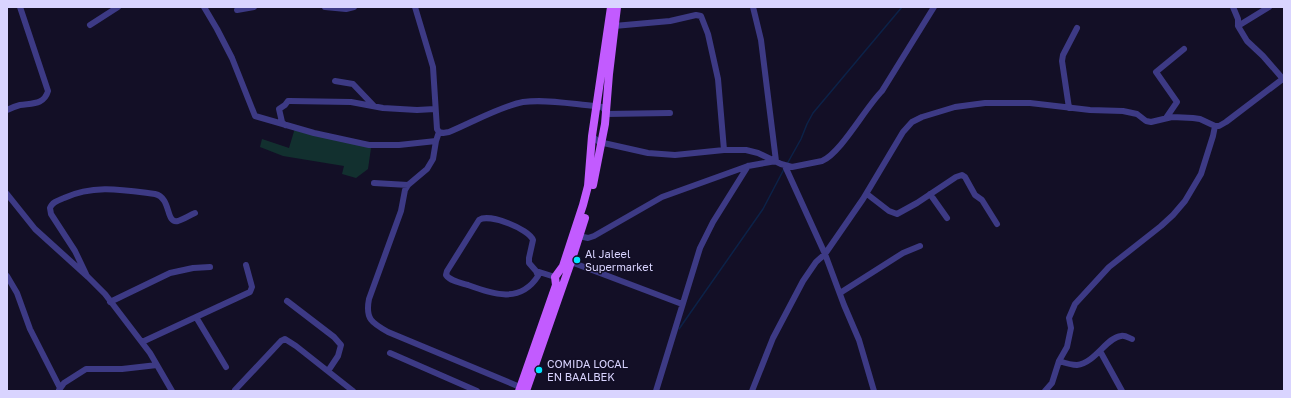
<svg xmlns="http://www.w3.org/2000/svg" width="1291" height="398" viewBox="0 0 1291 398" font-family="'Golos Text',sans-serif">
	<style>
		.green { fill: #12302f }
		.lines { fill: none; stroke-linecap: round; stroke-linejoin: round }
		.stream { stroke: #0c2248; stroke-width: 1.5 }
		.minor { stroke: #3d3a85; stroke-width: 6 }
		.major { stroke: #c25bff; stroke-width: 8 }
		.poi-dot { fill: #00e5ff; stroke: #130f26; stroke-width: 1.5 }
		.labels { text-anchor: middle; stroke-width: 3; stroke-linejoin: round; paint-order: stroke }
		.poi-label { font-size: 11px; fill: #d9d4ff; stroke: #130f26; text-anchor: start }
	</style>
	<rect width="100%" height="100%" fill="#130f26"/>
	<!-- green -->
	<path class="green" d="M295,128L371,148L368,169L356,178L342,174L344,166L283,156L260,147L262,139L289,148Z"/>
	<g class="lines">
		<!-- stream -->
		<path class="stream" d="M787,164L801,139L807,124L813,113L902,7
			M679,329L763,209L784,169"/>
		<!-- minor -->
		<path class="minor" d="M204,7L217,29L232,58L255,116L314,133L369,145H399L436,141
			M325,7L346,9L354,7
			M415,7L433,67L437,129L439,132L443,133L449,132C471,123 501,106 523,102C547,99 572,104 596,106L602,107L606,112
			M1233,7L1238,19V26L1247,41L1263,56L1283,79
			M237,10L254,7
			M90,25L118,7
			M614,26L670,21L696,15L701,16L708,34L718,79L724,150
			M1238,26L1269,7
			M335,81L353,84L374,106
			M1069,108L1062,61L1063,55L1077,28
			M7,110C11,108 16,106 20,105C32,103 44,105 48,91L20,7
			M606,114L670,113
			M1166,118L1177,102L1156,72L1184,49
			M285,125L282,122L279,109L285,105L288,101H290L351,102L383,108L417,110L435,109
			M439,132L436,141L433,159L427,169L408,185L405,190L401,211L369,299C365,319 372,323 388,332L520,387
			M592,136L599,142L648,153L675,155L724,150H746L758,153L781,164L792,167L822,161C841,153 865,108 882,91L934,7
			M785,166L825,254L844,305L859,340L874,391
			M374,183L408,185
			M7,194L35,229L88,277L105,294L150,353L172,391
			M867,194L889,211L897,214L917,203L956,177L962,175L965,177L975,195L982,200L997,224
			M930,194L947,218
			M579,236L588,238L594,236L662,197L748,166L776,161L761,40L753,7
			M571,262L682,304
			M536,271L538,276C520,304 493,294 468,285C461,283 450,281 446,275L447,271L479,220C489,213 529,229 533,240L529,258V263L536,271L555,277
			M86,274L75,251L51,214L50,208C52,202 59,200 64,198C94,184 124,190 155,194C172,198 165,224 178,221C184,219 190,215 195,213
			M7,276L17,293L30,329L60,388
			M840,293L903,253L920,246
			M287,301L334,337L341,345L338,356L328,371
			M110,302L170,273L193,268L210,267
			M196,317L226,367
			M142,342L250,292L252,287L246,265
			M1100,351L1122,391
			M390,353L477,391
			M1059,361C1065,363 1071,365 1077,365C1095,363 1107,337 1121,336C1125,335 1129,338 1132,339
			M59,390L64,383L86,369H122L157,365
			M235,390L281,341L285,339L296,346L353,391
			M656,391L700,248L713,222L748,166
			M752,391L773,338L803,281L816,262L825,254L863,199L903,132L912,122L922,117L955,107L985,103H1030L1090,110L1123,111L1137,114L1146,121L1151,122L1172,117L1193,118L1200,119L1215,126
			M1045,391L1052,383L1059,361L1067,347L1071,328L1069,318L1075,304L1109,267L1161,226L1173,215L1185,201L1201,174L1213,136L1215,126H1219L1226,122L1284,78"/>
		<!-- major -->
		<path class="major" d="M593,185L605,124L609,74L617,7
			M519,391L556,285L555,277L563,266L583,205L588,186L592,136L611,7
			M526,391L571,262L585,218"/>
	</g>
	<!-- markers -->
	<g class="poi-dot">
		<circle cx="577" cy="260" r="4"/>
		<circle cx="539" cy="370" r="4"/>
	</g>
	<g class="labels">
		<!-- poi labels -->
		<g class="poi-label">
			<text x="585" y="258">Al Jaleel<tspan x="585" dy="13">Supermarket</tspan></text>
			<text x="547" y="368">COMIDA LOCAL<tspan x="547" dy="13">EN BAALBEK</tspan></text>
		</g>
	</g>
	<!-- border -->
	<rect width="1291" height="398" fill="none" stroke="#d9d4ff" stroke-width="16"/>
</svg>
